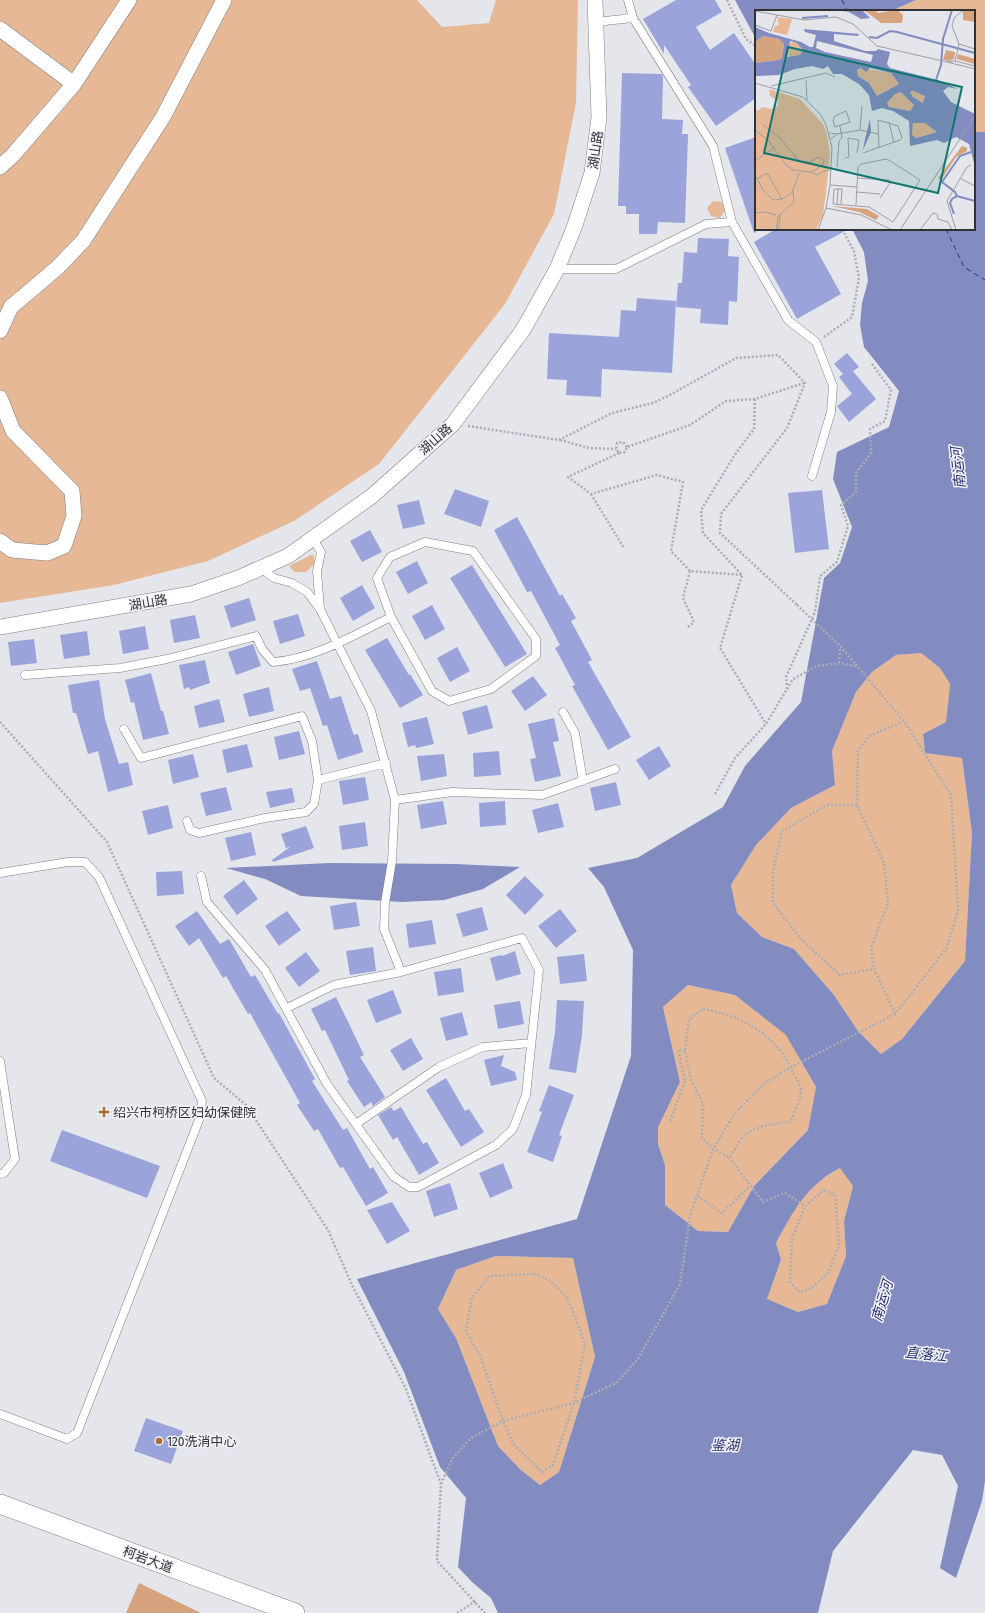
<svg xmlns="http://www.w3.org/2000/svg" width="985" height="1613" viewBox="0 0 985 1613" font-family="'Fira Sans Condensed','Noto Sans SC',sans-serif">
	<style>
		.green { fill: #e6b895 }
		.forest { fill: #d5a37d }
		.water { fill: #828cc0; fill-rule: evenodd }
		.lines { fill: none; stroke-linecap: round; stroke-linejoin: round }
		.ferry { stroke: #2b306f; stroke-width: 1; stroke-dasharray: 5 4; stroke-linecap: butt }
		.building { fill: #9aa4da }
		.service-casing { stroke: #7d7f84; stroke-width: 9 }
		.minor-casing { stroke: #7d7f84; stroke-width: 16 }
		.tertiary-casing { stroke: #7d7f84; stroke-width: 20 }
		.path { stroke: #abadb2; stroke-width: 2.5; stroke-dasharray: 2 2; stroke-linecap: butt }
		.service { stroke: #fff; stroke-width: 8 }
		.minor { stroke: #fff; stroke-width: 15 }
		.tertiary { stroke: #fff; stroke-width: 19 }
		.path-bridge { stroke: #abadb2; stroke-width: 2.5; stroke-dasharray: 2 2; stroke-linecap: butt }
		.poi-dot { fill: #ac6c35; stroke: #f1f3f9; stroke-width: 1.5 }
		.labels { text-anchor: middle; stroke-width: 3; stroke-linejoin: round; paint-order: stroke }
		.street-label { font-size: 13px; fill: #303133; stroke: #f1f3f9 }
		.poi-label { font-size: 13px; fill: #303133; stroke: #f1f3f9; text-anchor: start }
		.water-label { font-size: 14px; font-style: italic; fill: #2b306f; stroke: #f1f3f9 }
		.inset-river { fill: none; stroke: #828cc0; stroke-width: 2 }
		.inset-road { fill: none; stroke: #9c9ea2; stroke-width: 1 }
		.view { fill: #0f766e; fill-opacity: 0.15; stroke: #0f766e; stroke-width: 2 }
		.inset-edge { fill: none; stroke: #303133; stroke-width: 2 }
	</style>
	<rect width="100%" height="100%" fill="#e4e6ec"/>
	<!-- green -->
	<path class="green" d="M0,0H417L442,27L489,23L496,0H578L576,103L554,214L505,304L379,464L294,521L208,561L114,585L0,603Z
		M916,0H985V132H974V11H891Z
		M713,201L722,202L725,211L720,218L711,216L707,208Z
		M313,554L315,563L306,572H295L289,566Z
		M921,653L940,668L950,684L946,722L923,734L925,753L962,758L972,833L965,961L902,1039L881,1054L858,1031L834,995L794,949L762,937L737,913L731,885L756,845L791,808L835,785L832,751L856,692L872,672L896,655Z
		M688,985L735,995L787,1035L816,1087L808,1130L754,1186L728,1232L698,1231L665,1205V1165L658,1144V1126L680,1082L663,1007Z
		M840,1167L853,1186L844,1221L846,1256L827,1304L798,1312L767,1299L781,1261L776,1243L795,1206L816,1184Z
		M496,1256L573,1258L595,1357L559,1472L540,1485L521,1470L498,1446L456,1338L438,1309L456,1270Z"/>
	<!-- forest -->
	<path class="forest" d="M139,1583L201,1613H126Z"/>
	<!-- water -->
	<path class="water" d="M735,0H916L891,11H756V39Z
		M974,132H985V1481L982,1501L956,1578L940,1568L958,1486L942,1455L913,1450L833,1551L818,1613H498L491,1598L472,1582L458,1567L466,1498L440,1467L404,1372L357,1279L577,1219L631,1056L633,950L604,887L588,868L637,858L723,807L745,766L801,702L824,578L840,563L852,527L833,479L837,452L889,427L899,391L864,347L860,325L862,303L868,281L864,252L852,229H974ZM921,653L940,668L950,684L946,722L923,734L925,753L962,758L972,833L965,961L902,1039L881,1054L858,1031L834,995L794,949L762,937L737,913L731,885L756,845L791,808L835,785L832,751L856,692L872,672L896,655ZM688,985L735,995L786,1035L816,1087L808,1130L754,1186L728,1232L698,1231L665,1205V1165L658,1144V1127L680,1082L663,1007ZM840,1168L853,1186L844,1221L846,1256L827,1304L798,1312L767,1299L781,1260L776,1243C793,1211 807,1185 840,1168ZM496,1256L573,1258L595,1357L559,1472L540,1485L521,1470L498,1446L456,1338L438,1309L456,1270Z
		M329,863L455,864L520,867L483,889L444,900L402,902L301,896L265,879L226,868Z"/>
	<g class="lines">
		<!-- ferry -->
		<path class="ferry" d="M842,0L847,11
			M946,229L964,267L985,280"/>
	</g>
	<!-- building -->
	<path class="building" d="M676,0H715L722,12L696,27L710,50L734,33L756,65V98L716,126L688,87L691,85L664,45V54L643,19Z
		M622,73L662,74L663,77L662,119L683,120L682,134H688L685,223L658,222L657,234H639V214H626V206H618Z
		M756,137V232L754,233L725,148Z
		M776,229H849L815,247L841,294L797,319L754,242Z
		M698,238L729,239L728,256L739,257L737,302L729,301L728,325L700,323L701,309L676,307L678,283H682L684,252L697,253Z
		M637,298L676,301L672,373L602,369L601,397L566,395L567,380L547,379L549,333L619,337L621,310L636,311Z
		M847,353L859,367L853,371L876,399L849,422L837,406L852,394L839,377L843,374L834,364Z
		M455,489L489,501L481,527L444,514Z
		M822,490L829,549L795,553L788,493Z
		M419,500L425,524L403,529L397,505Z
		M517,517L560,596L562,594L576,618L571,621L592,660L588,662L631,737L608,750L572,686L575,685L555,648L560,645L531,591L527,592L494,530Z
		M370,530L382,552L362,562L350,541Z
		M417,561L428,583L408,594L396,572Z
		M472,565L527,654L505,667L450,578Z
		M362,585L375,608L353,621L340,598Z
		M249,598L256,620L231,628L224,606Z
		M432,605L445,629L425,640L412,616Z
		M298,614L305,636L280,644L273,621Z
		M195,615L200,638L174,643L170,620Z
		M145,626L149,649L123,654L119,631Z
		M87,631L90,655L64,659L60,635Z
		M387,638L409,675L410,674L423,695L400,708L365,650Z
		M34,639L37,663L11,666L8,642Z
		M253,644L261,666L236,675L228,652Z
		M457,647L470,671L450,682L437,658Z
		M205,660L210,683L190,690L189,687L184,689L179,665Z
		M317,661L330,699L341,696L352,730L354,735L358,734L363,752L338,760L327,725L323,726L310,688L300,691L292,669Z
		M151,673L161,711H163L169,734L143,740L134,702L131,703L125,680Z
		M533,676L547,695L525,711L511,691Z
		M99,680L105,719L119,764L128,762L133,785L108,792L98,751L88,754L76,713H73L68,685Z
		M269,687L274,711L249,717L243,694Z
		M219,699L225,722L199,728L194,706Z
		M487,705L493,728L468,735L462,712Z
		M427,717L434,744L416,748L415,745L408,747L402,723Z
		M554,718L559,741L553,742L561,776L535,782L530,759L536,758L528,724Z
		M299,731L305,754L279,760L274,737Z
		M247,744L253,767L227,773L222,750Z
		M659,746L671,766L649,780L636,760Z
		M499,751L501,775L474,777L473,753Z
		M193,754L199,777L173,784L168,760Z
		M444,754L447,776L421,781L417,756Z
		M365,777L369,800L343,805L339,781Z
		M616,782L621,805L595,811L590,788Z
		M226,787L232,810L206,816L200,793Z
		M292,788L295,802L270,808L266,792Z
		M443,801L447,824L421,829L417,805Z
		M505,801L506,825L480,827L479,803Z
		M558,803L564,827L538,833L532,810Z
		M168,805L173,828L148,835L142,811Z
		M365,822L368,846L342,850L339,826Z
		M306,826L314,848L273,862L272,860L290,847L286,848L281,834Z
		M251,832L256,855L231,861L225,838Z
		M182,871L184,894L157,896L156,872Z
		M525,876L544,895L525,915L506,895Z
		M244,880L258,899L237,915L223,896Z
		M356,902L360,926L334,930L330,906Z
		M482,907L488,930L463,937L456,914Z
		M560,909L577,931L556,948L538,926Z
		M197,911L220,944L229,939L251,977L255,975L278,1014L279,1013L315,1079L312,1081L343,1130L347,1128L370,1169L373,1167L388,1193L366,1206L343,1167L340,1168L318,1129L314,1131L297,1105L300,1103L250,1013L248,1014L226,976L223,978L199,938L189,946L175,926Z
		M287,911L301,930L279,946L265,926Z
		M432,920L436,944L409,948L406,924Z
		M373,947L376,971L350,975L346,951Z
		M515,951L521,974L496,981L490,958L501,955L502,956Z
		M306,952L320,971L299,987L285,968Z
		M584,954L587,981L560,984L557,957Z
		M461,968L464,992L438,996L434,972Z
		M393,990L402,1013L376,1023L367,1000Z
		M336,997L364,1055L360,1057L385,1097L373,1106L371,1102L364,1107L347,1081L349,1080L325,1030L322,1031L311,1009Z
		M557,1000L584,1001L582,1035L576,1073L549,1069L555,1032Z
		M520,1001L524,1024L498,1029L494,1005Z
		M462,1012L468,1035L446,1041L440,1018Z
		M411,1038L423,1059L403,1071L390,1050Z
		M504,1055L501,1066L515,1072L517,1080L491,1086L484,1060Z
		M446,1078L465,1111L469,1109L484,1132L461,1147L426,1090Z
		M549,1085L574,1095L559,1135L562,1136L553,1162L527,1152L542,1112L539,1111Z
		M391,1107L394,1111L401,1107L423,1144L427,1142L439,1163L419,1175L397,1137L393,1140L378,1115Z
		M62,1130L160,1166L147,1198L50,1161Z
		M503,1163L513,1188L490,1198L479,1173Z
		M450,1183L458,1209L434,1217L426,1191Z
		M392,1202L410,1231L387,1244L367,1210Z
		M146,1418L183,1431L171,1464L134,1451Z"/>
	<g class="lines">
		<!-- service casing -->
		<g class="service-casing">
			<path id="service" d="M628,0L633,18L713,146L732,222L788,320L816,342L833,386L831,412L812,476
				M595,22L633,18
				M557,269H616L706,224L732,222
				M425,542L473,551L536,639V656L491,689L449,701L432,691L391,617L377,578L390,557Z
				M261,568L274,578L292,583L307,592L320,609L317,571L321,552L313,539
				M320,609L371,711L395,800L392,861L385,903L384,929L401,972
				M25,675L120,668L167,659L256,636L262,649L273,662C314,659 354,635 391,617
				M563,712L575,733L583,781
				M124,729L141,758L302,716L312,741L318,780L314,804L306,812L265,818L199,833L190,830L187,821
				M318,780L386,763
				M395,800L452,792L542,795L615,769
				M0,873L68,862H85L99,877L202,1101L199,1120L77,1433L67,1439L0,1414
				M201,876L207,902L265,970L327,1084L393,1176L409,1187H418L496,1145L513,1129L526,1095L539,970L522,938L401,972L334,985L287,1008
				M0,1061L15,1159L4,1173L0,1174
				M356,1124L439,1067L483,1047L531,1043"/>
		</g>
		<!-- minor casing -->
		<g class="minor-casing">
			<path id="minor" d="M0,29L74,84
				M0,167L13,155L74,84L129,0
				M0,331L11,307L57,268L83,241L163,117L224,0
				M0,398L13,431L72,491L74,516L64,546L47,553L12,550L0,541
				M0,627L191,594L238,578L288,556L372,496L453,424L523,330L557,269L574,228L592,173L599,117L595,0"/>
		</g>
		<!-- tertiary casing -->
		<g class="tertiary-casing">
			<path id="tertiary" d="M0,1504L295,1613"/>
		</g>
		<!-- path -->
		<path class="path" d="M727,0L746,39L756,46
			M824,337L852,317L859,278L854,251L842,229
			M755,399L754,429L736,453L701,510L703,533L742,575L720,648L766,724
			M468,426L559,440L612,413L653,403L668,396L736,358L778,355L805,383L787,428L721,514L720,533L797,605
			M560,440L589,448L616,449
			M627,447L623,442L617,443L616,449L619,453L625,452L627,447L690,425L726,401L755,399L804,383
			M619,453L568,477L591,494L657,475L683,482L671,551L690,571L742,575
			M591,494L624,548
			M688,627L694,622L683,598L690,571
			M839,663L840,647
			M787,689L786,677L815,612L820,576L837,562L848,526L841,505L856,492V473L871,453L870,429L885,421L891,390L872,364
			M0,722L107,842L214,1078L246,1105L328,1230L352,1285L406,1389L441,1484L437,1561L485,1613
			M715,794L735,758L766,724L793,679L817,666L839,663L856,666
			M857,805H827L782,831L773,872V903L801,939L840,975L874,969
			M703,1009C744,1016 777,1036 794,1074C796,1078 801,1086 801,1091C800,1102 794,1113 790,1122C776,1123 755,1126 744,1136C738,1141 735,1151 729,1157L713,1149L702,1138L703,1104L691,1080L685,1051L689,1019Z
			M895,1014L874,969L871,948L888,903L884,863L857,805L858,751L869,736L904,721
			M670,1121L685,1081L678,1050L685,1051
			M729,1157L763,1202L785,1193L805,1206
			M824,1190L835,1195L839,1245L828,1273L812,1288L799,1292L790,1282L792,1239L805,1206Z
			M698,1196L722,1213L750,1186
			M534,1274L548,1279L567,1297L585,1343L574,1403L553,1465L542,1472L514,1445L503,1421L480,1356L466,1331L472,1298L489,1276Z
			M441,1484L452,1459L471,1438L503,1421L574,1403L616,1383L638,1359L680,1284L690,1216L713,1149L735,1113L764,1084L791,1067L895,1014L946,949L958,911L951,795L904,721L840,646
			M457,1613L476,1601"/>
		<!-- service -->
		<use href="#service" class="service"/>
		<!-- minor -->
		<use href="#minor" class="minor"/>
		<!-- tertiary -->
		<use href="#tertiary" class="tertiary"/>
		<!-- path-bridge -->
		<path class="path-bridge" d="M797,605L840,646"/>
	</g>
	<!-- markers -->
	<g class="poi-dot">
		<path d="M102 1106h4v4h4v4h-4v4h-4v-4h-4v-4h4z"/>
		<circle cx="159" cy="1441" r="4"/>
	</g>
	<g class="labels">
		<!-- street labels -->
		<g class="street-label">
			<text transform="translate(595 150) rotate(-82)" y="5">湖山路</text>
			<text transform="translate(435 439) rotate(-42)" y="5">湖山路</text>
			<text transform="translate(148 602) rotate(-10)" y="5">湖山路</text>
			<text transform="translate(148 1559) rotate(20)" y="5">柯岩大道</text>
		</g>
		<!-- poi labels -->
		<g class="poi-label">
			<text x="113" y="1117">绍兴市柯桥区妇幼保健院</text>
			<text x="167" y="1446">120洗消中心</text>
		</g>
		<!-- water labels -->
		<g class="water-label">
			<text transform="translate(958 468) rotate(-96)" y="5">南运河</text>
			<text transform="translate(882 1301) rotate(-73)" y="5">南运河</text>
			<text transform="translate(926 1354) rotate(6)" y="5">直落江</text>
			<text x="725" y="1450">鉴湖</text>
		</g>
	</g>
	<!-- overview -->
	<g transform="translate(755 10)">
		<rect width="220" height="220" fill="#e4e6ec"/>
		<path d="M22,7L37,9L32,25L18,22L20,16L24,15ZM31 40a8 8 0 1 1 16 0a8 8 0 1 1-16 0ZM106,58L136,63L144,74L122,86L114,73L103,66L102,60ZM14,79L45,89L68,114L72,124L75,145L71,182L68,205L61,220H0V98L3,101L7,97L18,99L23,96V91L15,86ZM158,81L170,86L168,93L158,87L155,82ZM146,82L160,95L155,101L134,97L132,93L140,84ZM158,113H170L182,122L161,128L157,126Z" fill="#e6b895"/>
		<path d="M109,0H122V3L142,0L148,5L147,13H126ZM208,0H220V12L208,10ZM8,26L26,29L29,34L27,48L24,50L0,53V32ZM191,40L200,42L199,49L194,51L188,50ZM203,44L220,49V54L202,49ZM207,136L212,138V141L201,147L186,170L183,168ZM77,196L112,199L124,206L121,210L104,202Z" fill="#d5a37d"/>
		<path d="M80,0H107L115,8L106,9L94,2ZM0,17L14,23L46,32L55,37H58L61,25L50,22L49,19L104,24L103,26L79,24V31L110,41H121L123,39L135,42L132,54L135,58L183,70L203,79L193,77L188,81L196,92L220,104V157L214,134L201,127L189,133L182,130L155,136L154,111L138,101L127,98L117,101L114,85L104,74L87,64H78L73,56L68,59L57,56L40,59L24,65L0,66V53L24,50L27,48L29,34L25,29L8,26L0,32ZM35,31L42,33L48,40L45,45L32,47ZM62,31L118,45L116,52L70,42L61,38ZM106,58L111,62L115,58L136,63L144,74L122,86L114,73L103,66L102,60ZM158,81L170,86L168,93L158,87L155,82ZM146,82L159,95L155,101L134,97L132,93L140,84ZM158,113H170L182,122L161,128L157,125ZM115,109L116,122L108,140L110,129Z" fill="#828cc0" fill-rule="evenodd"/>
		<path class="inset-river" d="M47,8L73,6M114,27L122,28L135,21L142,22L220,43M0,57L61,46L66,41M181,70L186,55L188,29L197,0M202,186L200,182L187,172L205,146L216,142M199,204L195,193L197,189L202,186L220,191"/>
		<path class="inset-road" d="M0,1L49,10L81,7L98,14L122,36L192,52M0,15L16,21L22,5M204,34L220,39M200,51L204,34L197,16L199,8L207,1L216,0M220,56L200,51L192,52L220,59M51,70L52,90M0,73L48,87L66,105L71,115L77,137L75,175L71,198L63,220M16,76L71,63L80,67M91,101L95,112L80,117L78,111L80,106ZM134,112L139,133M0,120L13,130L31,155L38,160L56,162L68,155L69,150L63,147L55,152H45L25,128L8,115M105,120L107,96M74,123L82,124L76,129M82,124L105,120L123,124M108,143L145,130L147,128L143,116L123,110L124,137M90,148L94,147L93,128L104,130L102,143M0,151L20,137M82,157L84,131L87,128L85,116M56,162L62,165L69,161L76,160M0,165L8,180L18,190L27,189L37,183L44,163M102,168L134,170L135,173L125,188M2,169L12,163L27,189M206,169L220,176M75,175L102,177M102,182L125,184M82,194L83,179M86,194L87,179H79L78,194L114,197L138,212L165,170L132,149L106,154L103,157L101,195M71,198L106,205L137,220M0,203L10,202L21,205M26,204L25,208L22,207L39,192L38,181M21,220L23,208M23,220L25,208M145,220L220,106M165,220L178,203L182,204L183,209L193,212L197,220M201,220L192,191L212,157L216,155"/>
		<path class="view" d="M33,37L207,77L183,183L9,143Z"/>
		<rect width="220" height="220" class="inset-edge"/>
	</g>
</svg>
